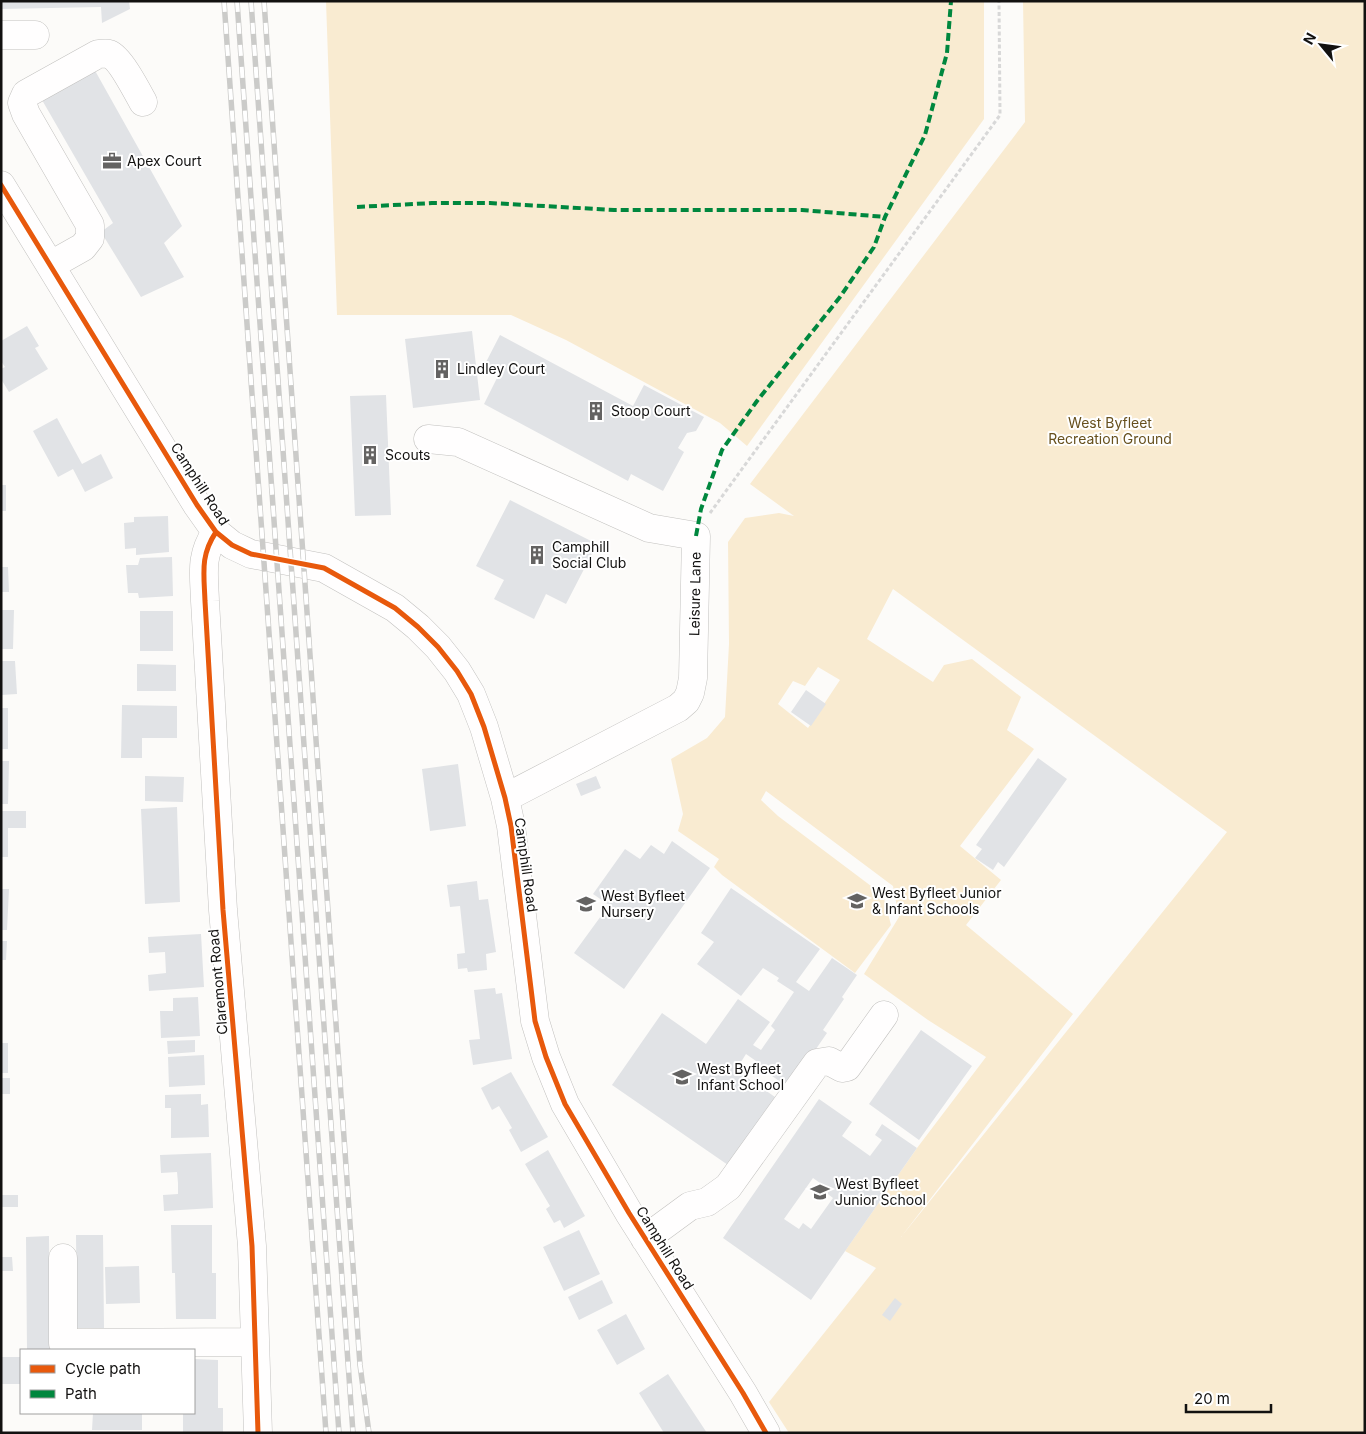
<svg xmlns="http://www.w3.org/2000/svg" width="1366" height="1434" viewBox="0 0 1366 1434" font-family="Inter,sans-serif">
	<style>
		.green { fill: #f9ebd1; fill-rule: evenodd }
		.building { fill: #e1e3e6; fill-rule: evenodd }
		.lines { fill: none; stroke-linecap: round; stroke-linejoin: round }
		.minor-casing { stroke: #c2c1bf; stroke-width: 29 }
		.path { stroke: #d8d8d8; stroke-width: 3; stroke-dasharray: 4 2.5; stroke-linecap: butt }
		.minor { stroke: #fffefe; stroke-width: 28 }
		.rail-casing { stroke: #cbcbc9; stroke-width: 5.5 }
		.rail { stroke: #fff; stroke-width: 4; stroke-dasharray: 11; stroke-linecap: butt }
		.quiet { stroke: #00873e; stroke-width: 4; stroke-dasharray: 8 4; stroke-linecap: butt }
		.cycleway-casing { stroke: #fff; stroke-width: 8 }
		.cycleway { stroke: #e8590c; stroke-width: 5 }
		.labels { text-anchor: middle; stroke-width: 4; stroke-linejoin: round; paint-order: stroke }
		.poi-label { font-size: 14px; fill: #121110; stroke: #fff; text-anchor: start }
		.park-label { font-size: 14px; fill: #67501d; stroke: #fff }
		.street-label { font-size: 14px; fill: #121110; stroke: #fff }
	</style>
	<rect width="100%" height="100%" fill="#fcfbf9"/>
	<!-- green -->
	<path class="green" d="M326,1H984V119L747,446L720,423L566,340L511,315H337Z
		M1023,1H1365V1433H789L769,1402L876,1268L845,1251L917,1148L986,1057L928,1020L864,974L899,917L893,886L766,791L761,800L778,816L883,895L891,925L855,973L722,875L714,867L719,859L678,831L683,814L671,759L707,738L725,717L729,644L728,542L745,518L779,513L794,516L750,484L1025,122ZM893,589L1227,832L901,1237L1073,1014L966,925L1001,880L960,846L1034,749L1007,730L1021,697L972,659L944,665L933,682L867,639ZM818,667L840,680L808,728L778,704L793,681L805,686Z"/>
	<!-- building -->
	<path class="building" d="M1,1H129L130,9L102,23L101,7L1,9Z
		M93,67L182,226L164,243L184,277L141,297L101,232L113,223L42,100Z
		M27,326L39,346L35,348L48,369L9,392L1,379V369L5,367L1,361V341Z
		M472,331L480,400L413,408L405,339Z
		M500,335L633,406L644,385L704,417L696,431L687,433L678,448L684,452L663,491L631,474L628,481L484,404L499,374L484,366Z
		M386,395L391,515L355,516L350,396Z
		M57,418L82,464L101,454L113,478L85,492L73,469L58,477L33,431Z
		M1,485H6V511H1Z
		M510,500L597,544L566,604L546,594L534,619L494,599L504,580L476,566Z
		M168,516L169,552L136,555V548L125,549L124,523L134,522V517Z
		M172,557L173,596L139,598L138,593H128L126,565H138L140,558Z
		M1,567H8L9,592H1Z
		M1,610H14L13,649H1Z
		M140,611H173V651H140Z
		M1,661H15L17,694L1,695Z
		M137,664L176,665V691H137Z
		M806,690L826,704L811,726L791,712Z
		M122,705L177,706V738H142V758H121Z
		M1,708H8V749H1Z
		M1038,758L1067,779L1004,867L998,862L993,870L975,858L982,849L976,845Z
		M1,761H9L8,804H1Z
		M458,764L466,826L430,831L422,769Z
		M145,776L184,777L183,802L145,801Z
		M596,776L601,788L581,796L576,784Z
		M177,807L180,902L145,904L141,809Z
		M1,811H26V828H8V857H1Z
		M672,841L710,868L624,989L574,953L609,905L593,894L625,849L640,859L651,845L664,854Z
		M477,881L479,900L488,899L496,952L486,954L487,970L468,972L467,968L458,969L457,954L465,953L460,906L450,907L447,885Z
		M731,888L820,949L796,982L809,991L832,958L857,975L842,997L844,999L823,1030L827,1033L789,1088L754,1063L756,1061L746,1054L736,1070L775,1097L728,1165L612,1085L662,1013L706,1044L738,999L770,1022L753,1045L761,1050L775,1030L771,1026L794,992L777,981L779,978L763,968L741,996L697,964L714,942L701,933Z
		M1,889H9L7,930H1Z
		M201,934L204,987L149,991L148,975L166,973L165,952L149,953L148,937Z
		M1,941H7L6,960H1Z
		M495,988L496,994L502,993L512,1059L473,1065L469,1040L480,1039L474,990Z
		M198,997L200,1036L161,1038L160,1011H173V998Z
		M921,1030L972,1066L919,1140L869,1104Z
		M195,1040V1052L168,1054L167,1041Z
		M1,1043H8V1073H1Z
		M204,1055L205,1085L169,1087L168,1057Z
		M511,1072L548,1137L521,1152L509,1130L512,1128L499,1106L492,1110L481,1088Z
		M1,1078H10V1094H1Z
		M201,1094V1105L208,1104L209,1137L171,1138V1108H165V1095Z
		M819,1099L852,1122L842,1136L870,1156L882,1140L875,1135L882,1124L917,1148L811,1300L723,1238ZM813,1178L827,1188L824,1191L833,1198L811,1229L803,1223L799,1229L784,1219Z
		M548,1150L585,1216L564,1228L560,1220L554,1223L546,1209L550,1206L525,1164Z
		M211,1153L213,1208L164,1211L163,1195L178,1194V1183L177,1172L161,1173L160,1155Z
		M1,1195H18V1207H1Z
		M171,1225H212V1273H216V1319H176L175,1273H172Z
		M579,1230L600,1274L564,1291L543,1247Z
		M76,1235H103L104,1328H77Z
		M49,1236L50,1350H27L26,1237Z
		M1,1257H12L13,1271H1Z
		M139,1266L140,1303L106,1304L105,1267Z
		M602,1280L613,1303L579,1320L568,1297Z
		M895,1298L902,1304L890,1321L882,1315Z
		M626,1314L645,1349L617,1365L597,1330Z
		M1,1357H21V1384H1Z
		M194,1359L218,1360V1408H223V1433H183V1413H194Z
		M668,1374L707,1433H664L639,1393Z
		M93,1413H142V1430H92Z"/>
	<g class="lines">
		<!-- minor casing -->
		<g class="minor-casing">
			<path id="minor" d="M1,35H35
				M1,185L197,505L216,532L232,545L251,554L324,568L395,608L418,627L438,647L457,671L471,694L484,727L505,798L511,826L535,1021L546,1057L565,1104L629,1213L743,1393L766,1433
				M51,265L83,247L90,238V225L26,114L22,103L26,94L98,54C101,54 106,53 109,54C120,58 137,91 143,102
				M428,439L458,442L649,528L696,536L693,678L690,693L686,701L678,708L505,798
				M216,532C200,556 204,573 205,601L223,910L252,1246L258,1433
				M645,1239L690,1206L707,1202L728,1187L817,1063L829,1061L842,1068L847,1067L884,1015
				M63,1258V1343L255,1342"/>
		</g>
		<!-- path -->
		<path class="path" d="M710,513L1000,115L999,1"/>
		<!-- minor -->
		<use href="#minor" class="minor"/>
		<!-- rail casing -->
		<g class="rail-casing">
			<path id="rail" d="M224,1L326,1433
				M237,1L339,1433
				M251,1L353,1433
				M264,1L360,1365L369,1433"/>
		</g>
		<!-- rail -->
		<use href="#rail" class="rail"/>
		<!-- quiet -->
		<path class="quiet" d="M357,207L432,203H490L614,210H802L885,217
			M696,536L701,509L722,450L757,401L840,297L874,247L885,217L925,135L947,53L951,1"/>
		<!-- cycleway casing -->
		<g class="cycleway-casing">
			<path id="cycleway" d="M1,185L197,505L216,532L232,545L251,554L324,568L395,608L418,627L438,647L457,671L471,694L484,727L505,798L511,826L535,1021L546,1057L565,1104L629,1213L743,1393L766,1433
				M216,532C200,556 204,573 205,601L223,910L252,1246L258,1433"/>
		</g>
		<!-- cycleway -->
		<use href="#cycleway" class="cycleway"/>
	</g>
	<!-- icons -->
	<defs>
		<g id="office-bare" transform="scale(1.5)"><path d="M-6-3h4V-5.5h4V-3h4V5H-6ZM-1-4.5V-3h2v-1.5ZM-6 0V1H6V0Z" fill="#646362" stroke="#fff" stroke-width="2.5" paint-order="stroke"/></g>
		<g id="building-bare" transform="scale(1.5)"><path d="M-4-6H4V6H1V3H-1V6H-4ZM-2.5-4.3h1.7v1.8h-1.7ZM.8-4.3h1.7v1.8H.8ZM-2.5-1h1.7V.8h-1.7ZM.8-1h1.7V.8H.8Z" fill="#646362" stroke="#fff" stroke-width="2.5" paint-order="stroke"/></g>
		<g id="school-bare" transform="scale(1.5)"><path d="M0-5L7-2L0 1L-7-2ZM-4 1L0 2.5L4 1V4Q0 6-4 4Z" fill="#646362" stroke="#fff" stroke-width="2.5" paint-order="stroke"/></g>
	</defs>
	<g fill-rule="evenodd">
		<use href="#office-bare" x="112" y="161"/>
		<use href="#building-bare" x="442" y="369"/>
		<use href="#building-bare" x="596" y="411"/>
		<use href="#building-bare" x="370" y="455"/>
		<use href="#building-bare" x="537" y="555"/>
		<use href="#school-bare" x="857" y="901"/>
		<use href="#school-bare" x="586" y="904"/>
		<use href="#school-bare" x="682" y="1077"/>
		<use href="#school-bare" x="820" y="1192"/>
	</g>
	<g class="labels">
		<!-- poi labels -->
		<g class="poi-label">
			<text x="127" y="166">Apex Court</text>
			<text x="457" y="374">Lindley Court</text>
			<text x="611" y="416">Stoop Court</text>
			<text x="385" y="460">Scouts</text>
			<text x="552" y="552">Camphill<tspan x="552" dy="16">Social Club</tspan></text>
			<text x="872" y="898">West Byfleet Junior<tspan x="872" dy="16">&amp; Infant Schools</tspan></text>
			<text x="601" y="901">West Byfleet<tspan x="601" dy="16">Nursery</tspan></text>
			<text x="697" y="1074">West Byfleet<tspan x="697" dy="16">Infant School</tspan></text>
			<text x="835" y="1189">West Byfleet<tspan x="835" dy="16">Junior School</tspan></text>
		</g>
		<!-- park labels -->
		<g class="park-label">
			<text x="1110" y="428">West Byfleet<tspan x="1110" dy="16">Recreation Ground</tspan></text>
		</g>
		<!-- street labels -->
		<g class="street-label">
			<text transform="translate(200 484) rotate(57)" y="5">Camphill Road</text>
			<text transform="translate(695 594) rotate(-89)" y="5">Leisure Lane</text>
			<text transform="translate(526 865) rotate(82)" y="5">Camphill Road</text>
			<text transform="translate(218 982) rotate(-95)" y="5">Claremont Road</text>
			<text transform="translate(665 1248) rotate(58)" y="5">Camphill Road</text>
		</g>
	</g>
	<!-- border -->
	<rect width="1366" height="1434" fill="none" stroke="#121110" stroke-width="5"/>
	<!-- legend -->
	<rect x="20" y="1349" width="175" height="65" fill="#ffffff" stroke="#a0a09f"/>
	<rect x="30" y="1365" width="25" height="8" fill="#e8590c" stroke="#a0a09f"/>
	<text x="65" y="1374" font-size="15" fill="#121110">Cycle path</text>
	<rect x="30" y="1390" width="25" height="8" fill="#00873e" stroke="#a0a09f"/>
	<text x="65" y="1399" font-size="15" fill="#121110">Path</text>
	<!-- north arrow -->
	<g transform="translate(1321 45) rotate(299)" stroke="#ffffff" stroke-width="4" paint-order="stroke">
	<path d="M0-4L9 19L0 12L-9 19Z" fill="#121110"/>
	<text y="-8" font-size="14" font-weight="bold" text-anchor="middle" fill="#121110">N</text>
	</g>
	<!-- scale -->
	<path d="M1186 1404v8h85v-8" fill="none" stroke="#121110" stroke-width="2.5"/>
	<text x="1194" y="1404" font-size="15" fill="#121110" stroke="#ffffff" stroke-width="4" paint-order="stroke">20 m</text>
</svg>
